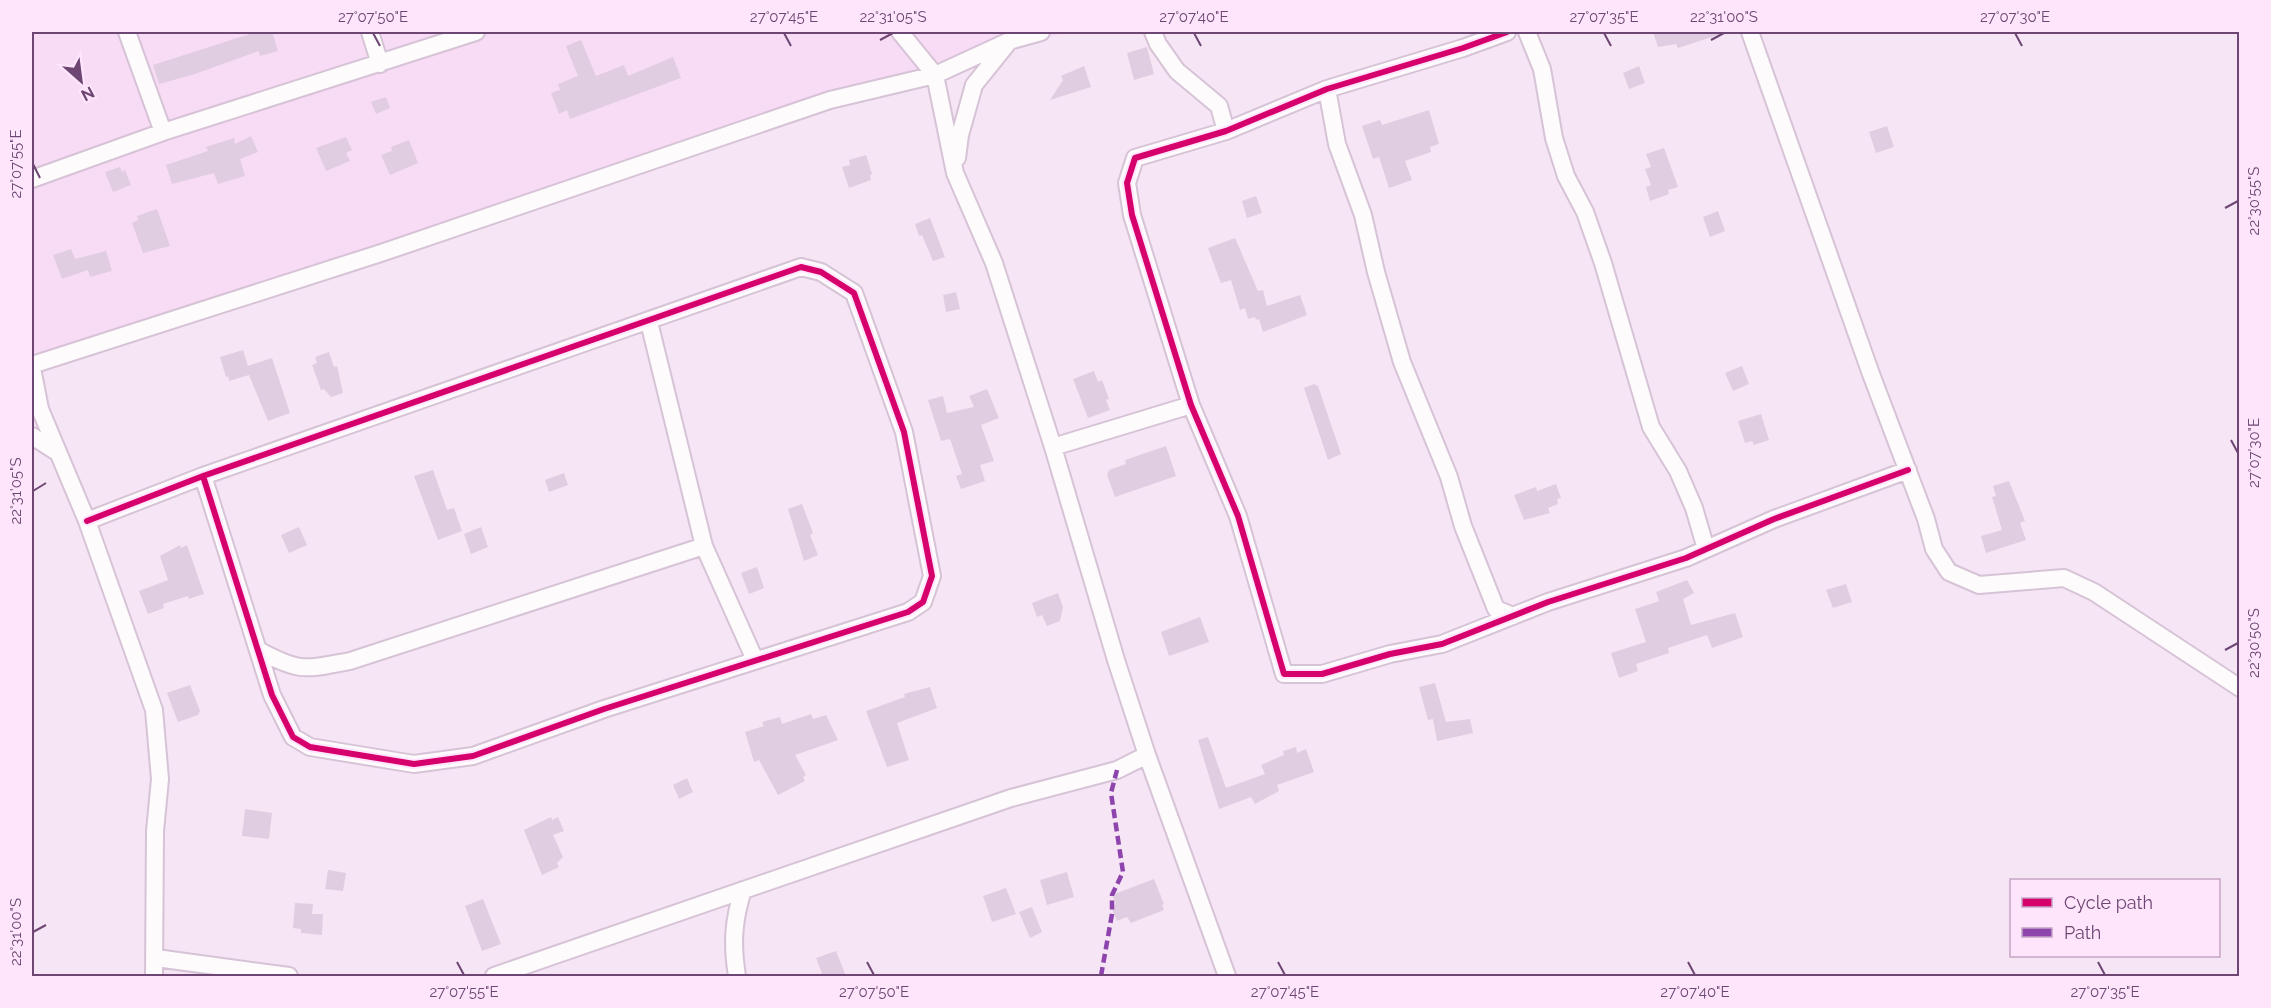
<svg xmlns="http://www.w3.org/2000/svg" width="2271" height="1008" viewBox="0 0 2271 1008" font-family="Raleway,sans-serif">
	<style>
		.residential { fill: #f8dbf5 }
		.building { fill: #e1cde1 }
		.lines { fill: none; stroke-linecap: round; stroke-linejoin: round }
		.minor-casing { stroke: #d6c3d6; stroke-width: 20 }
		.minor { stroke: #fefbfd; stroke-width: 16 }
		.quiet { stroke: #8e44ad; stroke-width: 4.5; stroke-dasharray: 9 4.5; stroke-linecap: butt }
		.cycleway-casing { stroke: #ffe5fc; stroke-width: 10 }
		.cycleway { stroke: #d6006c; stroke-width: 6 }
		.ticks { fill: none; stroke: #6d4673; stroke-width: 2 }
		.neatline { fill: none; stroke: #6d4673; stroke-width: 2 }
		.ticks-label { font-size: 15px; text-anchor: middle; fill: #6d4673 }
	</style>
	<rect width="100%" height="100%" fill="#f6e5f4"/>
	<!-- residential -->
	<path class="residential" d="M32,32H1067L935,75L830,100L32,365Z"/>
	<!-- building -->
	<path class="building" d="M256,32H272L278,51L260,56L259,51L192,75L159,84L153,65Z
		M1653,32H1721V34L1678,48L1676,44L1658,47Z
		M581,40L596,76L624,65L628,76L673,57L681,78L570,119L567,110L559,114L551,93L560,90L558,84L578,76L566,46Z
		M1147,47L1154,74L1134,80L1127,53Z
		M1084,66L1091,87L1050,100L1063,80L1061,76Z
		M1639,66L1645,83L1629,89L1623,73Z
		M386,97L390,108L376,114L371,102Z
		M1429,110L1439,144L1430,147L1431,152L1405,161L1412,180L1389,188L1379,157L1373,159L1362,126L1380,120L1382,125Z
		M1887,126L1894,147L1876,153L1869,132Z
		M251,136L258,152L240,159L245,176L218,184L214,173L172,184L166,165L208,151L206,147L234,138L235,144Z
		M346,137L352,150L346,153L350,161L326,171L316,148Z
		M409,140L418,163L390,175L381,155L392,151L391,147Z
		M1664,148L1678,187L1668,190L1669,194L1650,201L1646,187L1651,185L1645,169L1651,167L1646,154Z
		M866,155L872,174L870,175L871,180L849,188L842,167L850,165L849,160Z
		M120,167L122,172L125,170L131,185L113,192L105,172Z
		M1256,196L1262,213L1247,218L1242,201Z
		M157,209L170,246L143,253L132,223L138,220L137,216Z
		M1718,211L1725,231L1710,237L1703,217Z
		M930,218L945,257L933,261L922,235L919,236L915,224Z
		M1235,238L1258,291L1263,290L1267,306L1300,295L1307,315L1263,332L1259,319L1256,320L1255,317L1248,319L1245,308L1240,310L1231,280L1221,283L1208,248Z
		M71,249L75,259L106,251L112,271L90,277L88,270L62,279L53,255Z
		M956,292L960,309L946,312L943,295Z
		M243,350L248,366L272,358L290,413L268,421L249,375L229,381L228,376L226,377L220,357Z
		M329,352L334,367L337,366L343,393L331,397L324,389L321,390L312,365L317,363L315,357Z
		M1742,366L1749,384L1733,391L1725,373Z
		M1094,371L1098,382L1102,380L1109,399L1106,400L1110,410L1088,418L1073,379Z
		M1314,384L1318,386L1341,454L1328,460L1304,388Z
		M987,389L999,418L981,425L994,461L980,465L985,481L961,489L956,476L962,474L950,439L941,441L928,400L943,396L947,413L974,407L969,396Z
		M1761,414L1769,440L1754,445L1752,441L1745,443L1738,421Z
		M1166,446L1176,476L1115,497L1107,475L1109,470L1126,464L1125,460Z
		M433,470L447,510L454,508L462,531L438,540L414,476Z
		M564,473L568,485L549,492L545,480Z
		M2009,481L2025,521L2020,523L2026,540L1986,553L1981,536L2002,530L1992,497L1996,496L1993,486Z
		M1556,484L1561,498L1557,499L1558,504L1548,508L1550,513L1524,520L1514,495L1536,487L1537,491Z
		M802,504L813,533L810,535L818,555L804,561L788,509Z
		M299,527L307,545L289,553L281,535Z
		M481,527L488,547L471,554L464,534Z
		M180,545L181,548L187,545L204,594L189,599L188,596L163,604L164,608L148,614L139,591L168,580L160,556Z
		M757,567L764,588L749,594L741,573Z
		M1687,580L1694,593L1683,599L1691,625L1735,613L1743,637L1712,648L1707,635L1668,648L1669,653L1636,664L1638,671L1619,678L1611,653L1646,642L1635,609L1659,601L1656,592Z
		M1846,584L1852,602L1833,608L1826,590Z
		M1058,593L1063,607L1060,621L1047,626L1042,615L1037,617L1032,603Z
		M1200,617L1209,642L1169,656L1161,632Z
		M1435,683L1446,722L1470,719L1473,733L1437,741L1433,719L1428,720L1419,687Z
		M190,685L200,711L198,715L178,722L167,693Z
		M930,687L937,708L897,723L909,760L887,767L866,711L905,697L904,694Z
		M811,714L813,719L826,715L838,740L795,755L806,775L803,777L805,781L778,795L759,760L754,762L745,732L764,726L762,722L780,717L782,724Z
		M1208,737L1226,788L1265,774L1261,765L1284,755L1283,751L1296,747L1297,753L1306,749L1314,772L1277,785L1279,791L1255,804L1251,797L1219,809L1198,740Z
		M687,778L693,792L679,799L673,785Z
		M245,809L272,813L269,839L242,836Z
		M551,817L552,820L558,817L564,831L553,835L563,857L557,863L559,867L542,875L524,830Z
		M328,870L346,873L343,891L325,889Z
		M1067,872L1074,897L1047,905L1040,880Z
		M1154,879L1164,904L1162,905L1164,910L1131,923L1127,917L1117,921L1112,909L1116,903L1112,895Z
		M1006,888L1016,914L992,922L983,896Z
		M483,899L501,944L482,951L465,906Z
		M295,903L313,904L312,914H323L322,935L301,933V929L293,928Z
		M1032,907L1042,932L1030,938L1019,912Z
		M836,951L846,976H823L816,958Z"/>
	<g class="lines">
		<!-- minor casing -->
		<g class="minor-casing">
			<path id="minor" d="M127,32L163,132
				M370,32L380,64
				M900,32L935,75L955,173L994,263L1053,447L1116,660L1147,755L1227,976
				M1153,32L1158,44L1177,71L1219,106L1226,131
				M1507,32L1463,48L1327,89L1226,131L1135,158L1127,183L1132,215L1191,405L1238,516L1284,674H1322L1390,654L1442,644L1548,602L1686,558L1774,519L1908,470
				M1527,32L1542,69L1554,138L1566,176L1585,212L1603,263L1651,427L1678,471L1694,508L1706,549
				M1750,32L1871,374L1926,519L1934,549L1949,572L1979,585L2064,578L2094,592L2240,688
				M1327,89L1337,144L1363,215L1376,272L1402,362L1449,477L1463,526L1496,609L1513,616
				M957,158L960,135L974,85L1007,44
				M32,179L163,132L476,32
				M649,322L704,546L755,660
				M32,365L381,253L830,100L935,75L1009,41L1041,32
				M32,368L40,409L87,521L154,710L160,779L155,831L154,976
				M32,436L57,452
				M1053,447L1191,405
				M87,521L203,476L801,267L821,272L854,293L904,432L932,576L923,602L908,612L604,709L473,756L414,764L310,747L293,737L272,695L203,476
				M260,651C301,673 306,669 350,661L704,546
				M156,958L289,976
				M494,976L1011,798L1117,770L1147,755
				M737,976C732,945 733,921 743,890"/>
		</g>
		<!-- minor -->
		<use href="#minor" class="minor"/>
		<!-- quiet -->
		<path class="quiet" d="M1101,976L1112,914V895L1123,872L1111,793L1117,770"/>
		<!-- cycleway casing -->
		<g class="cycleway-casing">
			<path id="cycleway" d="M1507,32L1463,48L1327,89L1226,131L1135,158L1127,183L1132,215L1191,405L1238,516L1284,674H1322L1390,654L1442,644L1548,602L1686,558L1774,519L1908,470
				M87,521L203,476L801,267L821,272L854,293L904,432L932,576L923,602L908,612L604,709L473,756L414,764L310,747L293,737L272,695L203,476"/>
		</g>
		<!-- cycleway -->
		<use href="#cycleway" class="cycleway"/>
	</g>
	<!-- ticks -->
	<path class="ticks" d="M373,33L380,46M784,33L791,46M1194,33L1201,46M1604,33L1611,46M2015,33L2022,46M880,40L893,33M1711,40L1724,33M33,164L40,178M2225,208L2238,201M2231,440L2238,453M33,491L46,483M2225,650L2238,643M33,932L46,925M457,962L464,975M867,962L874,975M1278,962L1285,975M1688,962L1695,975M2098,962L2105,975"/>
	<!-- border -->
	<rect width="2271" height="1008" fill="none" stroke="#ffe5fc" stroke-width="66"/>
	<!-- legend -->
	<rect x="2010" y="879" width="210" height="78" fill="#ffe5fc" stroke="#c5a5c5" stroke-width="1.5"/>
	<rect x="2022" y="898" width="30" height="9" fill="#d6006c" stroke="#c5a5c5" stroke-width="1.5"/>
	<text x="2064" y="909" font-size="18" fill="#6d4673">Cycle path</text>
	<rect x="2022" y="928" width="30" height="9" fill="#8e44ad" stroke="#c5a5c5" stroke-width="1.5"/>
	<text x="2064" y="939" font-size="18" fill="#6d4673">Path</text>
	<!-- north arrow -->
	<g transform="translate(81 81) rotate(152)" stroke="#ffe5fc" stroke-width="4.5" paint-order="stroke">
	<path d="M0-4.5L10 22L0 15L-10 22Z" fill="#6d4673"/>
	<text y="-9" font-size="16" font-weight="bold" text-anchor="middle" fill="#6d4673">N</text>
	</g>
	<rect x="33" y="33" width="2205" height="942" class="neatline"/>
	<g class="ticks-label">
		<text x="373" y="22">27°07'50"E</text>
		<text x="784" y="22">27°07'45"E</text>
		<text x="893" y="22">22°31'05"S</text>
		<text x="1194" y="22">27°07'40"E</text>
		<text x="1604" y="22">27°07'35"E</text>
		<text x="1724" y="22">22°31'00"S</text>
		<text x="2015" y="22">27°07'30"E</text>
		<text transform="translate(16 164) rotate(-90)" y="5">27°07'55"E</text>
		<text transform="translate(2254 201) rotate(-90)" y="5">22°30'55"S</text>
		<text transform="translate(2254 453) rotate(-90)" y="5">27°07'30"E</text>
		<text transform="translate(16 491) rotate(-90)" y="5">22°31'05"S</text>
		<text transform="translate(2254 643) rotate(-90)" y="5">22°30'50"S</text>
		<text transform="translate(16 932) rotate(-90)" y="5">22°31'00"S</text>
		<text x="464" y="997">27°07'55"E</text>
		<text x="874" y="997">27°07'50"E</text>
		<text x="1285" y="997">27°07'45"E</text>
		<text x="1695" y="997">27°07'40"E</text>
		<text x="2105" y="997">27°07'35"E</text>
	</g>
</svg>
